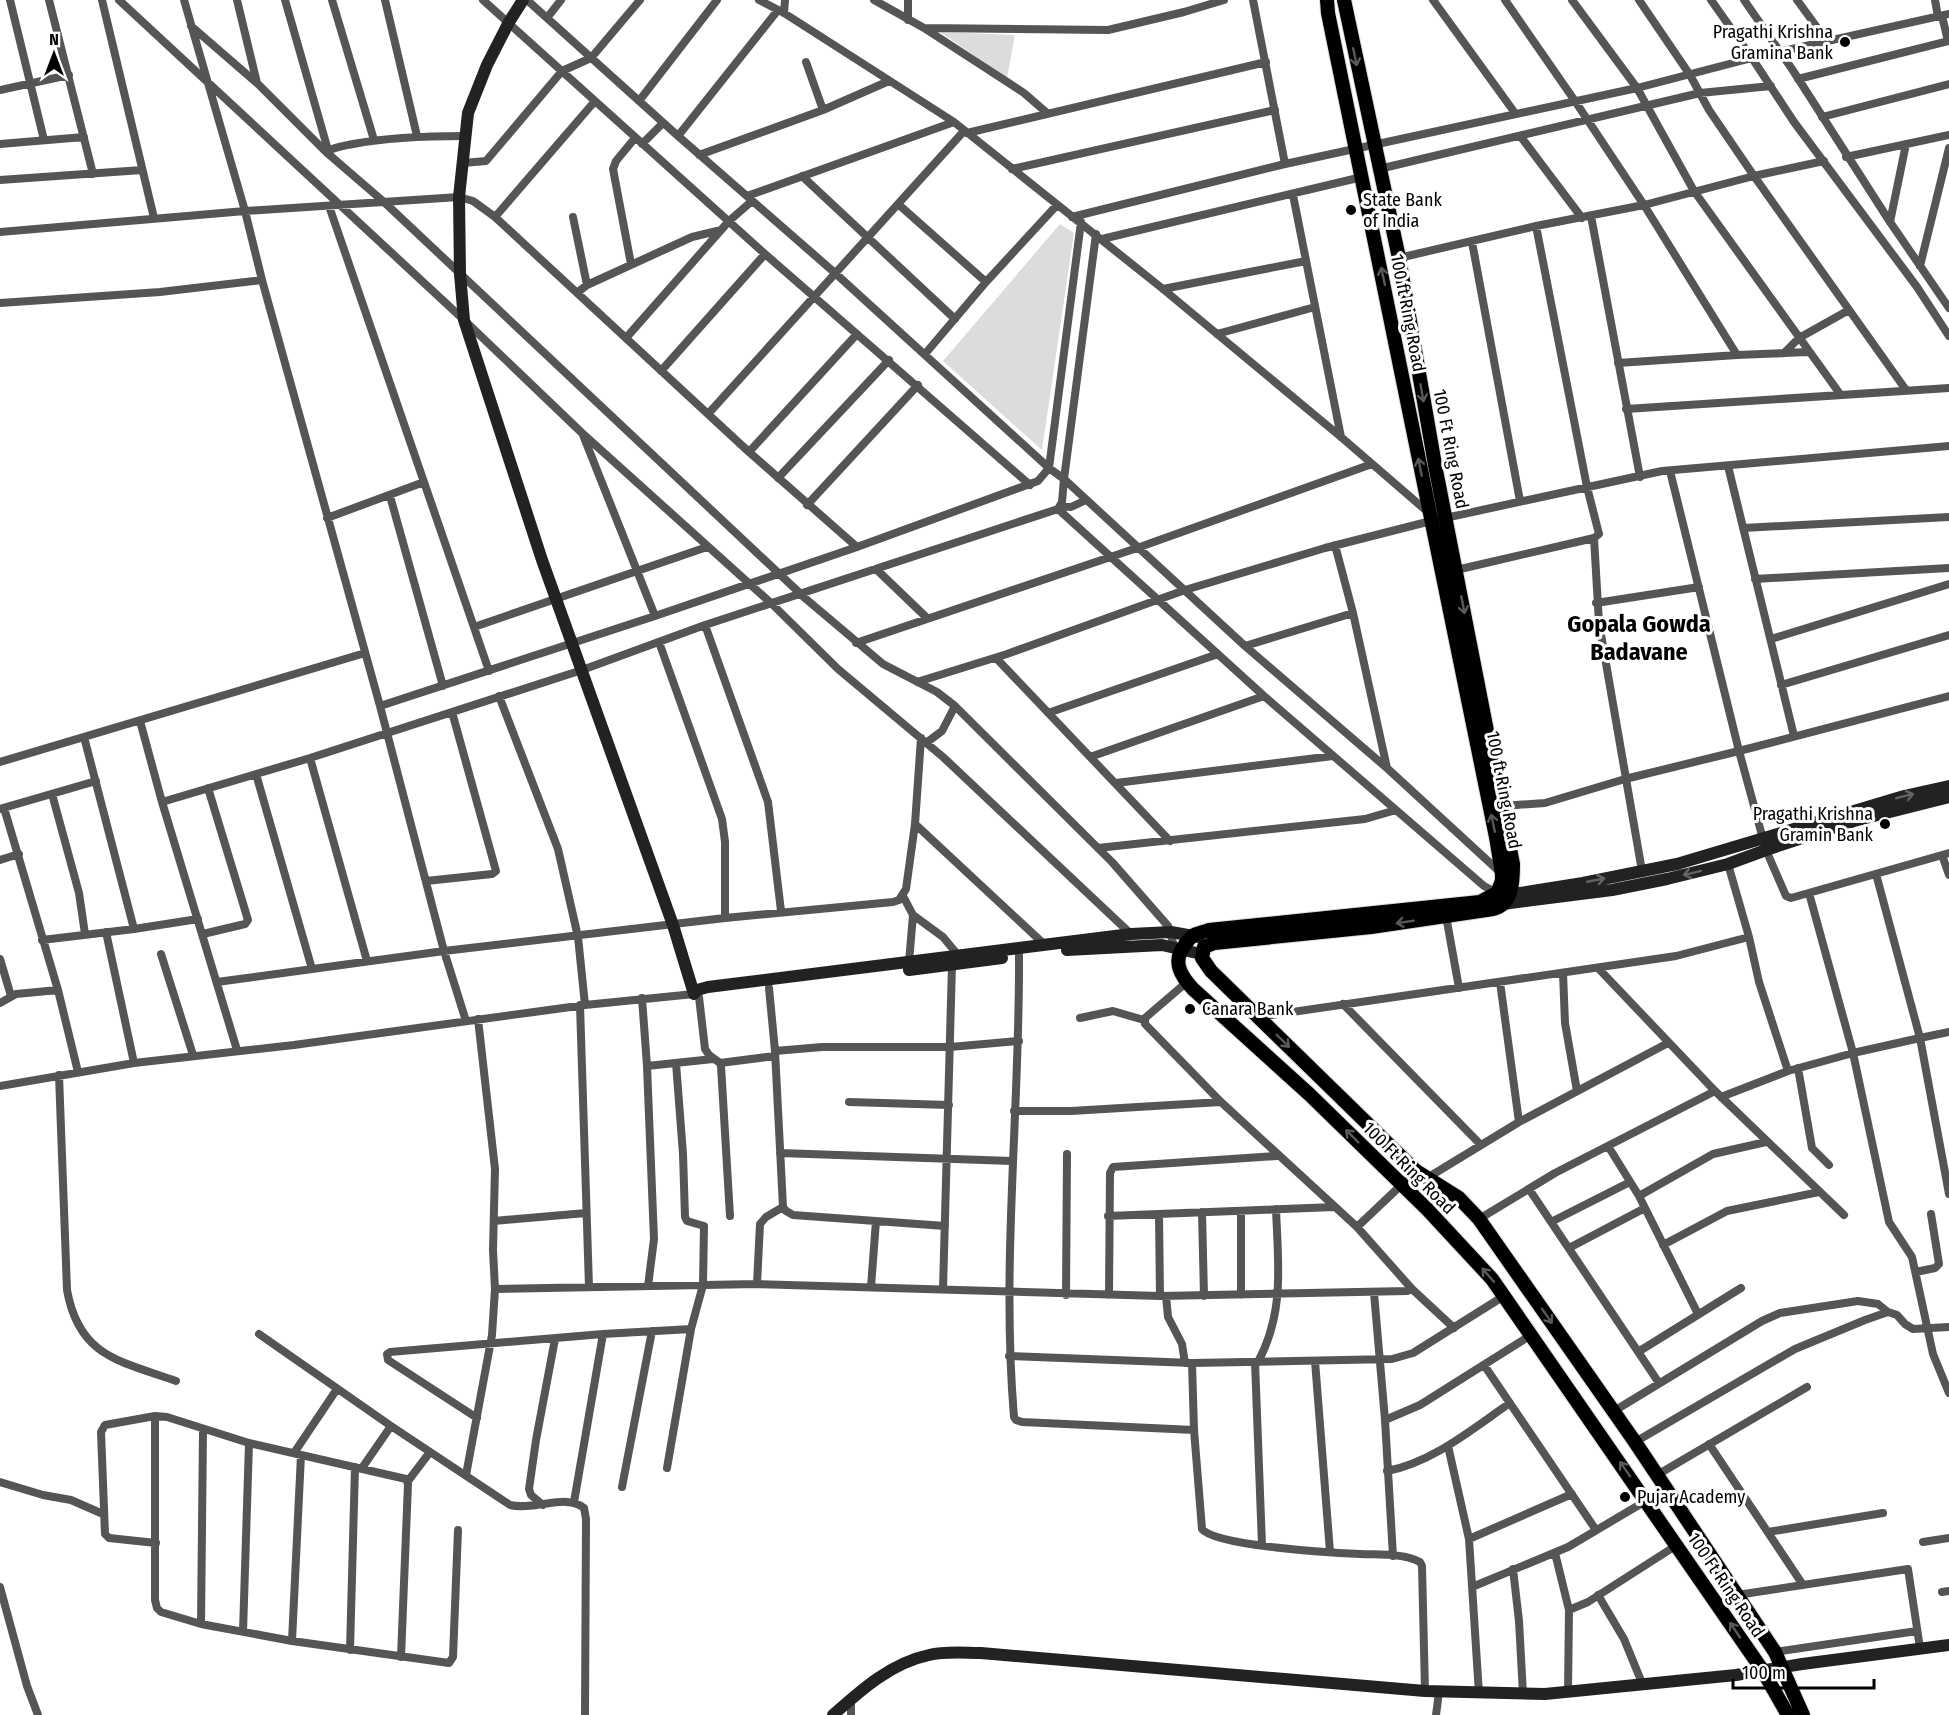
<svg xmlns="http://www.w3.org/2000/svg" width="1949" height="1715" viewBox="0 0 1949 1715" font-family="'Fira Sans Condensed',sans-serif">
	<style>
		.green { fill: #dcdcdc }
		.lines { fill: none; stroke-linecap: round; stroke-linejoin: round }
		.primary-casing { stroke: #dbdbdb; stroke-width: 16 }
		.street { stroke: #555; stroke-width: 8 }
		.secondary { stroke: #222; stroke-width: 12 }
		.primary { stroke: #000; stroke-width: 14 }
		.oneway { stroke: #595959 }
		.oneway2 { stroke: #646464 }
		.poi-dot { fill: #000; stroke: #fff; stroke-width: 2 }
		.labels { text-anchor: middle; stroke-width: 6; stroke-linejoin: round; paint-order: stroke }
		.poi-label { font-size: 18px; fill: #000; stroke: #fff; text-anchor: start }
		.street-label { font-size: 18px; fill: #000; stroke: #fff }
		.district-label { font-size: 24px; font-weight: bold; fill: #000; stroke: #fff }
	</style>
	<rect width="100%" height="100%" fill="#fff"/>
	<!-- green -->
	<path class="green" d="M940,32L1015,35L1007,78Z
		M1060,224L1074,233L1042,450L943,361Z"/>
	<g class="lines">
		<!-- primary casing -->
		<g class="primary-casing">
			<path id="primary" d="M1327,0L1328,13L1496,837L1502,874V881L1497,893L1480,902L1209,930C1204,932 1198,933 1194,935C1190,937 1187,942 1184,946C1172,962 1181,976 1193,989L1309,1094L1427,1209L1492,1279L1763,1671L1788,1715
				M1344,0L1399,258L1435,465L1513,864C1513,881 1513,904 1493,909L1371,927L1214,943L1204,947L1202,958L1211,971L1416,1171L1459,1198L1479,1219L1635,1442L1775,1652L1803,1715"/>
		</g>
		<!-- street -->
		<path class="street" d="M10,0L44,140
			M49,0L93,174
			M102,0L154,218
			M119,0L464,320L582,433L772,604L838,669L943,757L1132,935
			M184,0L245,211L262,280L380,706L444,951L466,1021
			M237,0L257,83
			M285,0L328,150
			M332,0L374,140
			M385,0L417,136
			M483,0L765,254L1030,485
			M527,0L678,136L835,273L1049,468L1064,479L1245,646L1388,769L1501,873
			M759,0L784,13L954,122L1163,289L1341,437L1429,513
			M874,0L924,28L1108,30L1184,12L1224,0
			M1253,0L1285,164
			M1433,0L1515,113
			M1505,0L1575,101L1644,205L1737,355L1808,352
			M1572,0L1637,88L1694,191L1840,394
			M1639,0L1690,75L1709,110L1754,176L1906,390
			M1711,0L1752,58L1794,122L1917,287L1949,336
			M1744,0L1792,69L1890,222L1949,308
			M1797,0L1827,41
			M1935,0L1938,17
			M784,13L785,0
			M1942,16L1948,41
			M547,18L561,0
			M908,20V0
			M191,26L258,84L326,152L384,202L806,599L883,664L937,692L955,706L1112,862L1168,926L1174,946
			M924,28L1024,93L1047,113
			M806,62L823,110
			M1798,79L1949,41
			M0,90L69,75
			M639,101L717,0
			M1822,117L1949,84
			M967,133L1266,62
			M678,136L778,10
			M1521,137L1582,218
			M0,144L84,137
			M642,144L663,123
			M326,152C334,147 344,146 353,144C390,137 427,136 465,136
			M699,155L823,110L889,81
			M1846,157L1949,135
			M463,163L486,161L562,71L591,58L640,0
			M1012,169L1275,110
			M1379,169L1700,93L1771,86
			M802,176L955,319
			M0,180L142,170
			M1293,195L1341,437
			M747,196L954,122
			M898,204L986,282
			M329,206L489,671
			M1591,216L1640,477
			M495,217L595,101
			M573,217L587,285
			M1072,217L1285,164L1637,88L1752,58L1949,14
			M1890,222L1906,144
			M0,232L245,211L459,197L473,201L495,217L749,452L857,547
			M1102,239L1362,177
			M1472,242L1520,501
			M1399,258L1536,226L1644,205L1754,176L1824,161
			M631,264L613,169L616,161L635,138
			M1920,266L1949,148
			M1163,289L1306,261
			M578,292L587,285L692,237L721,230
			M0,303L160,292L262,280
			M1217,334L1315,307
			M626,338L729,221L752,201
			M1784,353L1799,338L1849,310
			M925,354L986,282L1057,205
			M1618,363L1737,355
			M661,371L765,254
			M1626,409L1949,388
			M708,414L964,131
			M583,435L655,616
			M749,452L857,334
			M1728,466L1794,736
			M1670,471L1739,751L1766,850L1786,896L1791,898L1949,853
			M778,478L889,360
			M390,496L443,686
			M807,505L918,385
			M1060,506L1071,507L1086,500
			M1058,509L1264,696L1484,886L1497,893
			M327,518L424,482
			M1743,528L1949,517
			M1594,538L1599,623L1642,871
			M1335,545L1353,613L1387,768
			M876,569L927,618
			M1456,570L1594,538L1599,534L1587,487L1536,226
			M1755,579L1949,568
			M1596,603L1699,587
			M705,625L768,802L781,911
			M474,627L707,547
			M1771,639L1949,584
			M659,642L722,819L725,842V918
			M856,643L1137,548L1372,464
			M1245,646L1353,613
			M996,658L1170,841
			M917,682L1007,654L1185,590L1325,548L1431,521L1662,471L1949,446
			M1781,685L1949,635
			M499,696L558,849L578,937L585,1005
			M380,706L655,616L857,547L1038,481L1049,468L1081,222
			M1048,713L1218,654
			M140,721L162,802L237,1050
			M84,737L134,929
			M926,743L942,731L955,706
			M1090,757L1264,696
			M310,758L367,961
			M0,762L365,653
			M256,774L312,969
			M1116,783L1333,756
			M52,794L79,893L85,934
			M162,802L310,758L582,670L705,625L1058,509L1062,502L1064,479L1096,234
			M1502,806L1545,803L1625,779L1739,751L1949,696
			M4,808L58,990
			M0,809L96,781
			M915,824L1045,945
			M1098,848L1365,819L1396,810
			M1942,855L1949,875
			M0,860L19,854
			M1728,864L1749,937L1759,982L1788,1071L1853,1053L1920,1038L1949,1194
			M1876,874L1920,1038L1949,1032
			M426,881L492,874L496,871L452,712
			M1809,893L1853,1053L1889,1222L1912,1257L1933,1354L1949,1393
			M903,896L913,915L943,937L958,955
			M1446,916L1459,988
			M106,932L134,1063
			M203,934L245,924L248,920L208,788
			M42,940L134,929L198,919
			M161,954L193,1055
			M1019,955C1020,1110 1001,1263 1014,1417L1016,1420L1022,1422L1194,1430
			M0,959L11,996
			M909,962L913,915
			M1598,968L1715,1091L1844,1215
			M1563,973L1565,1023L1577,1091
			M217,982L444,951L725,918L893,902L899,900L906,889L915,824L921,738
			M1187,982L1145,1018V1024L1221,1102L1357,1227
			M1500,982L1519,1122
			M769,988L775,1051L783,1207L786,1211L793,1215L945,1226
			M699,997L705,1049L709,1055L720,1063L721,1066L730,1216
			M642,998L647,1066L654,1239L648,1286
			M0,1003L16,994L58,990L78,1072
			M1343,1004L1480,1144
			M580,1005L589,1287
			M1258,1017L1676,956L1749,937
			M1080,1018L1113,1011L1144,1020
			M775,1051L822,1047H950L1019,1041
			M720,1063L775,1056
			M647,1066L713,1059
			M1798,1068L1812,1148L1829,1165
			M59,1075L67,1290C79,1357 120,1361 176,1381
			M0,1086L134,1063L294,1045L585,1005L694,994
			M1721,1097L1788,1071
			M849,1102L949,1105
			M1014,1111H1071L1221,1102
			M1608,1146L1639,1196L1698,1314
			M780,1153L1012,1161
			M1427,1178L1519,1122L1668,1043
			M1529,1189L1659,1383
			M1639,1196L1713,1154L1766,1142
			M1241,1211V1295
			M1202,1212L1204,1296
			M1159,1214L1160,1296
			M1108,1216L1335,1207
			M1479,1219L1555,1173L1715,1091
			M494,1221L586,1213
			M1551,1222L1630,1182
			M1663,1245L1727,1211L1819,1192
			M1569,1248L1645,1208
			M1916,1272L1935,1268L1939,1264L1931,1214
			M757,1284L760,1224L766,1217L783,1207
			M871,1287L876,1221
			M495,1289L757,1284L1160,1296L1407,1291L1412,1289L1357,1227L1416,1171
			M943,1289L952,965
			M1412,1289L1454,1328
			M1374,1293L1385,1420L1393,1556
			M1066,1295L1067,1154
			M1109,1295L1110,1173L1113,1167L1277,1156
			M1166,1296L1168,1317L1182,1344L1185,1363
			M259,1334L391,1426L510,1505C534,1511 567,1493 584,1508L586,1519L585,1715
			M1638,1352L1741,1288
			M1009,1356L1192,1363L1392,1359L1413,1353L1504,1296
			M1315,1361L1330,1552
			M1255,1362L1262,1545
			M1258,1362C1285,1312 1278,1263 1276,1209
			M1192,1363L1194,1430L1202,1529C1215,1546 1334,1553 1360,1554C1379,1555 1403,1553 1420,1562L1422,1566L1425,1691
			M1484,1365L1596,1530
			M1614,1411L1762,1321L1780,1313L1858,1301L1878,1304L1888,1312
			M155,1416V1600L157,1608L161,1612L201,1624L292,1641L449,1663L453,1657L458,1530
			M477,1418L388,1360L387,1354L390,1352L603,1334L691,1329
			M1385,1420L1420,1405L1531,1335
			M1635,1442L1795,1349L1865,1320L1888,1312L1897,1315L1905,1324L1913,1329L1949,1327
			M1709,1444L1803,1585
			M1448,1446L1469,1539L1479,1694
			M294,1453L337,1389
			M362,1468L391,1426
			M667,1468L691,1329L703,1285L704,1226L687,1221L685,1217L683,1154L676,1063
			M1387,1471C1433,1462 1472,1429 1510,1403
			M466,1475L492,1335L495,1289L493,1250L495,1169L478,1019
			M1657,1475L1807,1387
			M408,1481L430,1452
			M0,1482L43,1495L71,1500L103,1514
			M622,1487L652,1331
			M574,1502L603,1334
			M543,1505L531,1495L529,1489L536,1440L555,1339
			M1768,1532L1883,1513
			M1469,1539L1572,1494
			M1923,1542L1949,1538
			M156,1543L109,1538L105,1534L101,1432L105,1425L155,1416L167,1417L249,1443L406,1479L408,1484L401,1657
			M1555,1553L1569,1610L1568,1692
			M1513,1569L1519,1621L1523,1694
			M0,1587L27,1686L38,1715
			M1472,1587L1568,1547L1666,1489
			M1942,1592L1949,1591
			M1598,1595L1624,1639L1642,1683
			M1737,1595L1908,1569L1920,1648
			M1569,1610L1588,1602L1677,1545
			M201,1624L203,1430
			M243,1632L249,1443
			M292,1641L301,1455
			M350,1650L355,1467
			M1775,1652L1917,1631
			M851,1699V1715
			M1436,1715L1439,1692"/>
		<!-- secondary -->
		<path class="secondary" d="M523,0L509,22L487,65L468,113L459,197L460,274L464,320L542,560L673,925L694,994
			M1501,894L1508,895L1583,883L1677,864L1904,796L1949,786
			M1496,903L1503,904L1612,890L1667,879L1728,864L1766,850L1854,821L1949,797
			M1067,950L1162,945L1201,954
			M909,970L1002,958
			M694,994L697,990L708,987L1131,934L1171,932L1199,937
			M833,1715C861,1690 891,1663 929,1655C945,1651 964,1653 981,1653L1425,1691L1545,1694L1736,1675L1802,1664L1949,1645"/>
		<!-- primary -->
		<use href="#primary" class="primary"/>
	</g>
	<!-- one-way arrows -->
	<defs><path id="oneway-shaft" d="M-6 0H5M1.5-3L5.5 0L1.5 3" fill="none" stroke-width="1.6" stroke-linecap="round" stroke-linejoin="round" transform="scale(1.5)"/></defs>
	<g class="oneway">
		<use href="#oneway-shaft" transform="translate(1355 57) rotate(78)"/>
		<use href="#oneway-shaft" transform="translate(1383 276) rotate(-102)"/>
		<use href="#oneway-shaft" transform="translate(1422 393) rotate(80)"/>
		<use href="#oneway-shaft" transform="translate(1420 467) rotate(-101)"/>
		<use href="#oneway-shaft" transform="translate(1463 605) rotate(79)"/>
		<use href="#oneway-shaft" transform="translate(1493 823) rotate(-102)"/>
		<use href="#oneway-shaft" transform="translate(1405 922) rotate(171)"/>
		<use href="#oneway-shaft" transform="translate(1283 1041) rotate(44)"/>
		<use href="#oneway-shaft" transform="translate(1352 1136) rotate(-135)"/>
		<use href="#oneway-shaft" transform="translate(1488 1275) rotate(-131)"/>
		<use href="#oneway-shaft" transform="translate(1547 1316) rotate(55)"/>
		<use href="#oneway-shaft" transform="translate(1625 1469) rotate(-125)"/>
		<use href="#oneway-shaft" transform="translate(1735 1630) rotate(-124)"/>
	</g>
	<g class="oneway2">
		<use href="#oneway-shaft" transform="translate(1905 796) rotate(-14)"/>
		<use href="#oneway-shaft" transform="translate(1692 873) rotate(166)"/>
		<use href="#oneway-shaft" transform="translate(1596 880) rotate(-11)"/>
	</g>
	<!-- markers -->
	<g class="poi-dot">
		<circle cx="1845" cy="42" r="6"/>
		<circle cx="1351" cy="210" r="6"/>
		<circle cx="1885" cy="824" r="6"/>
		<circle cx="1190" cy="1009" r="6"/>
		<circle cx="1625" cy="1497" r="6"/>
	</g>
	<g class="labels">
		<!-- poi labels -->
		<g class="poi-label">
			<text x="1833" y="38" text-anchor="end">Pragathi Krishna<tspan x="1833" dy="21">Gramina Bank</tspan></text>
			<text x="1363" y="206">State Bank<tspan x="1363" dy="21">of India</tspan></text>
			<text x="1873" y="820" text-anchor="end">Pragathi Krishna<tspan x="1873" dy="21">Gramin Bank</tspan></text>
			<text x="1202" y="1015">Canara Bank</text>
			<text x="1637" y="1503">Pujar Academy</text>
		</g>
		<!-- street labels -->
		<g class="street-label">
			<text transform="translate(1408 313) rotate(79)" y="6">100 ft Ring Road</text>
			<text transform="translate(1451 449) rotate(79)" y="6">100 Ft Ring Road</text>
			<text transform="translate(1504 790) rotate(79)" y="6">100 ft Ring Road</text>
			<text transform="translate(1409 1168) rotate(45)" y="6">100 Ft Ring Road</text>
			<text transform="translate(1726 1585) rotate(56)" y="6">100 Ft Ring Road</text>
		</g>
		<!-- district labels -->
		<g class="district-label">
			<text x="1639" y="632">Gopala Gowda<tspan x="1639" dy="28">Badavane</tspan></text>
		</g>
	</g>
	<!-- north arrow -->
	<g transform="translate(54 54)" stroke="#ffffff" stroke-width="4.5" paint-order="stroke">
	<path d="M0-4.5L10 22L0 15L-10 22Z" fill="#000000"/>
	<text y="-9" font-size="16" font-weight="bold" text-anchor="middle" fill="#000000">N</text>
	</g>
	<!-- scale -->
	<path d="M1733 1679v9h141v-9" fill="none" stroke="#000000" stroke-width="3"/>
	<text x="1742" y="1679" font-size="18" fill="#000000" stroke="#ffffff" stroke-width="4.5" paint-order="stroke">100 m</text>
</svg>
